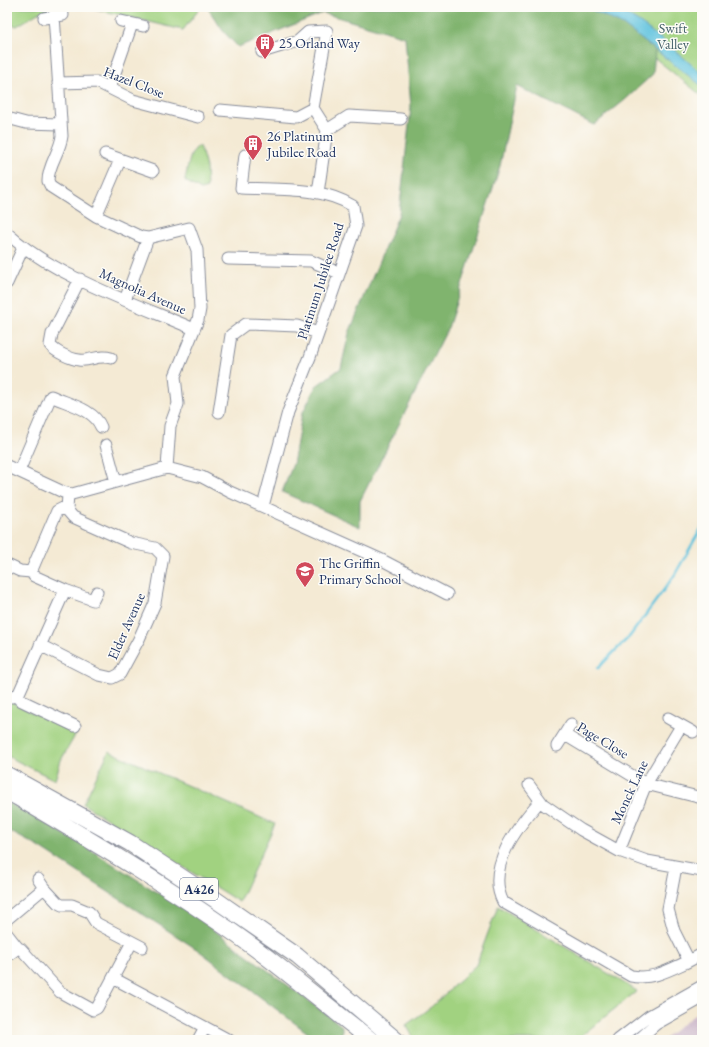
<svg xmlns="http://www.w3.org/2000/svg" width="709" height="1047" viewBox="0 0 709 1047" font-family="'EB Garamond',serif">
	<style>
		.industrial { fill: #d0bdce }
		.green { fill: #a1d280; stroke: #5e806f }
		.forest { fill: #80b46e; stroke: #4e7266 }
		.water { fill: #60c3de; stroke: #3e799e }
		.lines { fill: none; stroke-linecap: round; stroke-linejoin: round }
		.stream { stroke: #60c3de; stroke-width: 2.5 }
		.minor-casing { stroke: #888c99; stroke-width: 13 }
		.highway-casing { stroke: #888c99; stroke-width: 18 }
		.minor { stroke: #fff; stroke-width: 11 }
		.highway { stroke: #fff; stroke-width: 16 }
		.labels { text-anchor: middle; stroke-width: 3; stroke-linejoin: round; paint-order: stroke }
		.shield { fill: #fdfcf7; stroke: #5f6c8c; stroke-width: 1 }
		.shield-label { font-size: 13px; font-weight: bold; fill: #1b2f5e }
		.park-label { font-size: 14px; fill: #436068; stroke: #fdfcf7 }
		.poi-label { font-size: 14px; fill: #1b2f5e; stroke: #fdfcf7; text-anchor: start }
		.street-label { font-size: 14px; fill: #1b2f5e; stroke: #fdfcf7 }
	</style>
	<rect width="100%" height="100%" fill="#fdfcf7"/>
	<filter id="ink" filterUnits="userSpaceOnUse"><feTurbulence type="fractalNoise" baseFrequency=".025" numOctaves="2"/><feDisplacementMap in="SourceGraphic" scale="8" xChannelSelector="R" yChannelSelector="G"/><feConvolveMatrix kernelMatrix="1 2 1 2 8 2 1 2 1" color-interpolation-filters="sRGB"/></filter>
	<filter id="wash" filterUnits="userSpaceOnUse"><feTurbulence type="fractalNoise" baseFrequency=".012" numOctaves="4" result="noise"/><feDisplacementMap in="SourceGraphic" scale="16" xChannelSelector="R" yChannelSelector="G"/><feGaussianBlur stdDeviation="0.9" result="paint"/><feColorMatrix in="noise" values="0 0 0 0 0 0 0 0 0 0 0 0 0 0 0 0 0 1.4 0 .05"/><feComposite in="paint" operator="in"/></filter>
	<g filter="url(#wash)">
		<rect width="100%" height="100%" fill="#f4ead4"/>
		<!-- industrial -->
		<path class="industrial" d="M702,1009V1040H663L699,1011Z"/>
		<!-- green -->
		<path class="green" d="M7,7H64L38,13L17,26L7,24Z
			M87,7H201L183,30Z
			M564,7H702V96L646,51Z
			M200,146L206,167L207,188L201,190L185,181V179C188,169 189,149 200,146Z
			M11,702L76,734L61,760L55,780L7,756V703Z
			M109,751L275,824L239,902L83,804Z
			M498,906L637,991L576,1040H415L406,1025L431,1007L476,965Z"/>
		<!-- forest -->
		<path class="forest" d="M207,7H602L656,40L653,74L625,100L594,125L517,86L500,166L448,328L360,501V527L282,492L293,464L302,414L316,386L341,368L349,333L399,214L411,107L405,37L323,13L238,47L223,31Z
			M7,802L80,843L202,921L342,1026V1038L339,1040H317L198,950L39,847L7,830Z"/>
		<!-- water -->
		<path class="water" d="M586,7C593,7 603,5 610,7C635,14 682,56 702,74V86L623,25Z"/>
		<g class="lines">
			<!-- stream -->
			<path class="stream" d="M598,668L630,636L674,576L702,527"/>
		</g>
	</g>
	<g filter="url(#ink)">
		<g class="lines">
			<!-- minor casing -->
			<g class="minor-casing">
				<path id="minor" d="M54,15L62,136C60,152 48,165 48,181L51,187L96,216L141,237L148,238
					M44,18L63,15
					M121,21L143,26
					M262,52L298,41L308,32L327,31L313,108L327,130L318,193
					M58,83L97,82L133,100L198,117
					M110,87L132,24
					M220,110L296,117L313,108
					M7,118L26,123L60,124
					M327,130L349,116L401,119
					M105,154L153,171
					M245,155L241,188C278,190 321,186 353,206L356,226L310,357L288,412L263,506
					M96,216L120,160
					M7,233C53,276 136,304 194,329
					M228,259L311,261L339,273
					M80,279L52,334L50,345C55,352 71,359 79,360C90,362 97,354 111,358
					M7,283L23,248
					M125,300L148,238L189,228L197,250L200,309L198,320L175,376L178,404L170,426L167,468
					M219,412L231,335L246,324L297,326L318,333
					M106,445L116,482
					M7,466L63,492L72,494L167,468L202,477L230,492L382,560L447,594
					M19,471L51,396C68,404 94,409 101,427
					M7,565L20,571L31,572
					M31,572L57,511L67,506
					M65,590L93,600L97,592
					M40,645L99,675L112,678L120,674L139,639L155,603L163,556L155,548L131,543L73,517L67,510L68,494
					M7,696L12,697L19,693L65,590L34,576L31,572
					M16,696L20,700L75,726
					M668,718L693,732
					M565,735L646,784L702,798
					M557,746L571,724
					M529,785L543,804L581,830L619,851L647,861L702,871
					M540,801C518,826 485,867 503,902L631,976C653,980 669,970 689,961L674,931L668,909L676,867
					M619,851L646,784L681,726
					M44,888L58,903L62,905H72L89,912L96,923L142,947
					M7,919L44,888L38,879
					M7,934L18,948
					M7,956L18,948L21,949L60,992L93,1010L97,1008L132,942
					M689,961L702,954
					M113,978L229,1040
					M198,1040L205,1027
					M618,1040L649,1016L702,986
					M638,1040L656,1024L702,998"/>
			</g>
			<!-- highway casing -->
			<g class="highway-casing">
				<path id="highway" d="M7,775L130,843L216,900L297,956L396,1040
					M7,791C90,840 174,889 252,946C293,976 331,1009 371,1040"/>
			</g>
			<!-- minor -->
			<use href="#minor" class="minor"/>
			<!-- highway -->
			<use href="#highway" class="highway"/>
		</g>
	</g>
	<!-- icons -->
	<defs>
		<g id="building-pin" transform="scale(1)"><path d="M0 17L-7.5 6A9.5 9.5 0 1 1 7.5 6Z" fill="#d1495b" stroke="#fdfcf7"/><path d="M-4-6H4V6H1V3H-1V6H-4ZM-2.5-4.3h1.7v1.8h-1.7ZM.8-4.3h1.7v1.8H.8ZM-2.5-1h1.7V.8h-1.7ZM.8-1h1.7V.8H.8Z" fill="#fff"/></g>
		<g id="school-pin" transform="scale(1)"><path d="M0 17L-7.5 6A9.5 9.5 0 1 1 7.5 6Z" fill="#d1495b" stroke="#fdfcf7"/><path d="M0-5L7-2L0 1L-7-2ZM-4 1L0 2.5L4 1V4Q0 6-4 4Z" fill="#fff"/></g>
	</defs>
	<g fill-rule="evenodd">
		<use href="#building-pin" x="265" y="43"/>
		<use href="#building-pin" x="253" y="144"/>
		<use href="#school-pin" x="305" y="571"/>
	</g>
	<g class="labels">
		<!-- shield labels -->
		<rect class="shield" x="180" y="878" width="38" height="22" rx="3"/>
		<g class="shield-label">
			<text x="199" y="894">A426</text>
		</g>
		<!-- park labels -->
		<g class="park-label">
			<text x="673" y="33">Swift<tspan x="673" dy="16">Valley</tspan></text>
		</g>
		<!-- poi labels -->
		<g class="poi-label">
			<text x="279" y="48">25 Orland Way</text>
			<text x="267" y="141">26 Platinum<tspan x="267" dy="16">Jubilee Road</tspan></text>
			<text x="319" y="568">The Griffin<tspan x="319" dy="16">Primary School</tspan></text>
		</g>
		<!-- street labels -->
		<g class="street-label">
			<text transform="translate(134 82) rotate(21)" y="5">Hazel Close</text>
			<text transform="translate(320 281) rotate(-72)" y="5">Platinum Jubilee Road</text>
			<text transform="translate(143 291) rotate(24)" y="5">Magnolia Avenue</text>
			<text transform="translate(126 626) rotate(-66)" y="5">Elder Avenue</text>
			<text transform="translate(603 740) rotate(31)" y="5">Page Close</text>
			<text transform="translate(629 792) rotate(-65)" y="5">Monck Lane</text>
		</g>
	</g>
	<!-- margin -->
	<rect width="709" height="1047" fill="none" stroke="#fdfcf7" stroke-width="24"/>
</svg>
